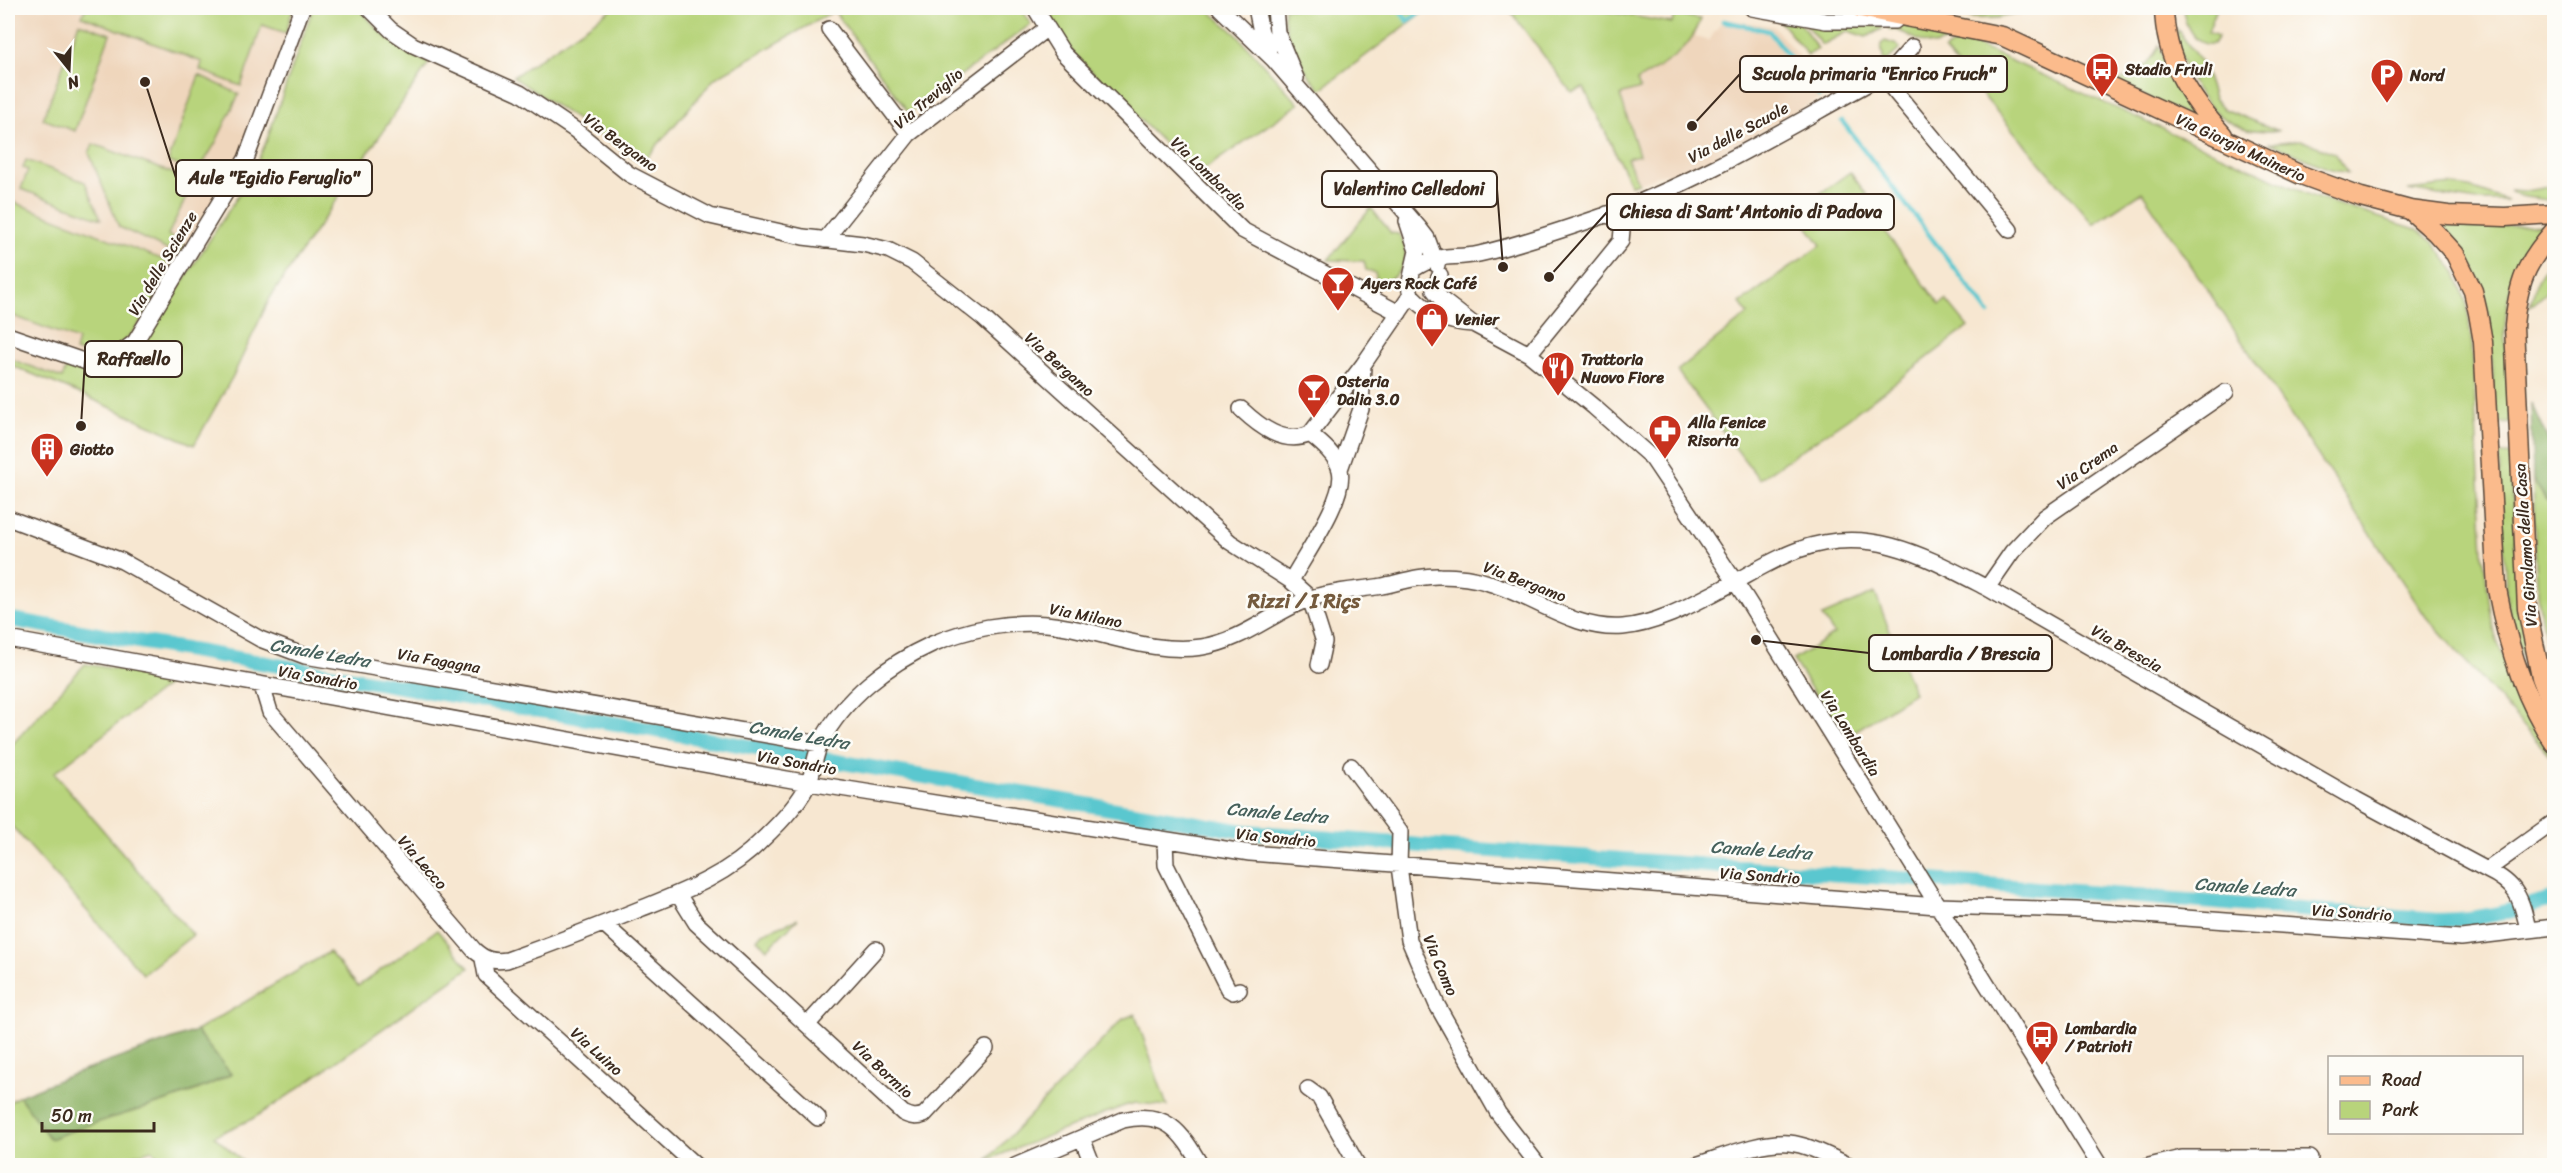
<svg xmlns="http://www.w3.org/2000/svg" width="2562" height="1173" viewBox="0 0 2562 1173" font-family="Sriracha,sans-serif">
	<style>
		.built { fill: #efd6bc }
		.green { fill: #b8d47b; stroke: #7a7f4c; stroke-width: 1.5 }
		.forest { fill: #92b66b; stroke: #667044; stroke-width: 1.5 }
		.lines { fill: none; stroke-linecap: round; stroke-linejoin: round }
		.stream { stroke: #5ac7cf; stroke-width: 4.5 }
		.canal { stroke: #5ac7cf; stroke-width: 15 }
		.minor-casing { stroke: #574639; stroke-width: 18 }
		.major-casing { stroke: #574639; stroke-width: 21 }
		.minor { stroke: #fff; stroke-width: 15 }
		.major { stroke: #fbbb8c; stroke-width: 18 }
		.labels { text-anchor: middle; stroke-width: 5; stroke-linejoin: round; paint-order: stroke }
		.poi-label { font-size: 16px; font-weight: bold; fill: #3b2a1e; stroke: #fdfcf7; text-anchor: start }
		.street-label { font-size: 16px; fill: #3b2a1e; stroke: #fdfcf7 }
		.water-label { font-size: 18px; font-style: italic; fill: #46615c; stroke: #fdfcf7 }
		.quarter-label { font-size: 20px; font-weight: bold; fill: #745a3d; stroke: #fdfcf7 }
		.leader { fill: none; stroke: #3b2a1e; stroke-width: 2 }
		.callout-dot { fill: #3b2a1e; stroke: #fdfcf7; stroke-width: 2 }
		.callout { fill: #fdfcf7; stroke: #3b2a1e; stroke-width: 2 }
		.callout-label { font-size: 18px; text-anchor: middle; font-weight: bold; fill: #3b2a1e }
	</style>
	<rect width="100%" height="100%" fill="#fdfcf7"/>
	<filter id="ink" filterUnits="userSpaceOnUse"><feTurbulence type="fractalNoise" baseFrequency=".0167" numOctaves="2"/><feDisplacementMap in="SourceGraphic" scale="12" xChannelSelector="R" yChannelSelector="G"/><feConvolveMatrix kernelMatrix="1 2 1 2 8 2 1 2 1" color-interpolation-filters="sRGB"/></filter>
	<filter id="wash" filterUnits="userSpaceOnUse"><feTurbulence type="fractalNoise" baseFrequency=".008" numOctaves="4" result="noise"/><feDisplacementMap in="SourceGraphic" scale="24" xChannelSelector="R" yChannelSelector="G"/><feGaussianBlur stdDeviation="1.35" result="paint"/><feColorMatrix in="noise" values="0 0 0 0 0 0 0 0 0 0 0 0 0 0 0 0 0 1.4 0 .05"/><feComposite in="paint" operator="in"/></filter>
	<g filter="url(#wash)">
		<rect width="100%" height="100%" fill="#f7e7d1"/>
		<!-- built -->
		<path class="built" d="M8,8H302L246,159L120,356L70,358L62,379L8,358Z
			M1649,19L1698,28L1695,37L1709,41L1723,19L1773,26L1802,60L1826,95L1708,162L1668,178L1665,173L1638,183L1598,89Z"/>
		<!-- green -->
		<path class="green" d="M86,8H293L286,33L262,25L241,86L200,70L202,62L82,16Z
			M313,8H360C380,36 398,48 429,63L270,298L233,376L194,445L83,395L8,364V358L62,378L67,366C99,377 122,367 143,343L251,176L266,142Z
			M613,8H1021L1031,24L909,113L834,11L715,78L642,163L513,77Z
			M1045,8H1206L1236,34L1299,104L1196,175L1073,53Z
			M1284,8H1429L1320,90C1302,67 1282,38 1284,8Z
			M1508,8H1587L1672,23L1674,14L1701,19C1689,53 1665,63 1637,81L1640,89L1620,95L1639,155L1627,158L1638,183L1631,185L1584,88L1571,92Z
			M1912,8H2032C1993,27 1953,15 1912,8Z
			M2183,8H2217L2208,32L2218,36L2213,44C2194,47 2184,24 2183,8Z
			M1778,19L1801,24L1818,49L1808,55Z
			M79,23L110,34L75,131L43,119Z
			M1806,25L1882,26V29L1866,37L1848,31L1822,45Z
			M1888,25L1913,26L1961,36C1951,37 1940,45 1933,45C1916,43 1907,30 1889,29Z
			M2177,29L2203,65L2214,98L2224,109L2279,131C2269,131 2257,131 2247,129C2209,121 2175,66 2177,29Z
			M1885,41L1897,45L1900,49L1884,63L1881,44Z
			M1958,42L1974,44L2314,197L2416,229L2434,243L2456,273L2467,305L2472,347L2483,554L2493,629L2507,669L2528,715L2554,760L2426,617L2142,192L2093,224L1944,50Z
			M2159,45L2168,73L2198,120L2115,83C2136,73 2150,67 2159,45Z
			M199,75L239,94L215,144L198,172L168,162Z
			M2301,140L2334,153L2348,173L2327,168L2270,143Z
			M93,144L194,181L168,235L185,245L178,255L119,227L89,153Z
			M26,160L85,182L101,219L21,189L28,170L23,168Z
			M1850,172L1882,216L1876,220L1940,305L1946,300L1968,327L1847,419L1759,479L1677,371L1748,314L1740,303L1821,245L1796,211Z
			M2452,185L2474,189L2507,201H2477L2408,190Z
			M2554,186V201L2520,196L2509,190L2526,191Z
			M8,200L164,260L169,267V274C147,308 125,370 75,351L78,340L8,314Z
			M1371,208L1391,233L1399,234C1413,255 1403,279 1377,283L1375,273L1366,270L1364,261L1328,260Z
			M2441,223L2485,226L2551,224C2489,278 2506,348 2510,422L2495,423C2492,380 2495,319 2479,280C2471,259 2456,240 2441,223Z
			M2554,254V285L2530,306L2537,280Z
			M2510,454L2519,606L2538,693L2517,641L2507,605L2499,455Z
			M2533,480L2554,511V672C2533,612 2536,544 2533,480Z
			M1875,593L1914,693L1843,739L1793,660L1834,634L1822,616Z
			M85,664L175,679L54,773L193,935L143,974L8,822V749Z
			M798,919L767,949L757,939L762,933Z
			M437,930L469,968L276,1104L252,1119L214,1136L247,1165H166L152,1150L104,1165L8,1166V1103L19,1096L50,1139C109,1115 174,1105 231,1074L196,1031L329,952L358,986Z
			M1135,1014L1167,1106L1136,1103L1124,1106L987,1160L1123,1019Z"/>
		<!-- forest -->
		<path class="forest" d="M2531,403L2554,453V511L2533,480Z
			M196,1031L231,1074C174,1104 109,1115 50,1139L19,1096L66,1077Z"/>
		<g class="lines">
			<!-- stream -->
			<path class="stream" d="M1397,8L1408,21L1427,8
				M1677,8L1697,11
				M1723,21L1769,31L1819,96
				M1842,121L1989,313"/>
			<!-- canal -->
			<path class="canal" d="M8,619L1241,831L1440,847L1981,884L2433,920C2475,922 2515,910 2554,899"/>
		</g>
	</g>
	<g filter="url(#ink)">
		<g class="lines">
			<!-- minor casing -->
			<g class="minor-casing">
				<path id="minor" d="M369,8L391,30L413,45L520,93L575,130L629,174L710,216L803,237L863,244L888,250L912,262L983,318L1230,542L1291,581L1310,598L1324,642L1319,665
					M1035,8L1063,53L1242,230L1399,313
					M1220,8L1274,60L1420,229L1427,238L1437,265
					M1256,8L1261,32L1269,49
					M1275,8L1277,32L1296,78
					M1752,8L1826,21H1895
					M829,29L909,134
					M1882,76L2010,230
					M1407,221L1417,251L1409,286L1411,295C1429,314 1446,323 1473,324
					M825,240L909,134L1047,28
					M1414,269C1442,251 1451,260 1479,254C1522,244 1565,229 1606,215C1700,182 1794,123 1882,76L1896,65L1912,47
					M1440,275L1434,290L1442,300L1473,324L1529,354L1594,407L1652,458L1746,598L2100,1166
					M8,335L92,364L110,361L135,342L246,159L302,8
					M1529,354L1621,241L1622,230L1619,221L1607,214
					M1241,409C1259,426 1284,446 1310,434
					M1340,469L1361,409L1363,365
					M8,518L122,561L260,639L305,656L820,744
					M1291,581C1304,556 1347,497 1340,470C1337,456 1321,443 1310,434L1363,365L1411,295
					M1987,588L2012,552L2045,517L2226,392
					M8,639L809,783L1250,853L1937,906L2076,910L2461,938L2554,927
					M262,686L270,712L474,950C485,960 493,962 507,960C552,944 596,927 640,909C685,891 728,875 762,840C779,824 800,803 809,782C814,769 815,754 821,742C844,698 888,664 932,644C967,629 1008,621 1046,624C1099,629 1149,655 1202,647C1242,641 1272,613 1308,599C1331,591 1359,590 1382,586C1401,582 1421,575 1440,576C1456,576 1474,578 1489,583C1534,596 1574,631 1623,627C1656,624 1687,607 1716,592C1743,578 1770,560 1798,550C1870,524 1925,556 1987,588L2357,800L2487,870L2554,822
					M1351,766L1400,832L1399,866L1409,940L1437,1005L1498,1113L1539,1166
					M1165,840L1166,865L1228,989L1233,992L1239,990
					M2487,870C2517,884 2521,898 2528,929
					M678,894L696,923L903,1113C911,1117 916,1118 924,1115L986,1048
					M604,924L818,1118
					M483,959L486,975L696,1166
					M808,1024L876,949
					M1308,1089L1319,1097L1358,1166
					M1082,1138L1093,1166
					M1015,1166L1123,1120C1166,1110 1181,1131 1201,1166
					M1693,1166C1723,1157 1758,1141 1789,1143C1810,1145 1832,1158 1851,1166
					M2149,1166L2182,1158H2310"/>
			</g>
			<!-- major casing -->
			<g class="major-casing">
				<path id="major" d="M1860,8L2002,36L2301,175L2361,197L2410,210L2448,215L2505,217L2554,214
					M2164,8C2165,60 2189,97 2223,135
					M2410,210L2435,232L2455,254L2473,291L2478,313L2483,342L2497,589C2507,643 2523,697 2554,743
					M2554,231C2525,264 2518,283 2514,326L2527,609L2541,677L2554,712"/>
			</g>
			<!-- minor -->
			<use href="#minor" class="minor"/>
			<!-- major -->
			<use href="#major" class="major"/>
		</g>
	</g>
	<!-- icons -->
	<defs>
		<g id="bus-pin" transform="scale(1.725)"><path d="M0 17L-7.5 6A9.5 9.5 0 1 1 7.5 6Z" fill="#c8321e" stroke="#fdfcf7"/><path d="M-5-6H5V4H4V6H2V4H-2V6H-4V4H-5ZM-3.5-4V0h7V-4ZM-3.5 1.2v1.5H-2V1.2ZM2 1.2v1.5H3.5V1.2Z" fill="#fff"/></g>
		<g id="parking-pin" transform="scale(1.725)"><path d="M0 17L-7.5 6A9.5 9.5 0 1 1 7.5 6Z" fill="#c8321e" stroke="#fdfcf7"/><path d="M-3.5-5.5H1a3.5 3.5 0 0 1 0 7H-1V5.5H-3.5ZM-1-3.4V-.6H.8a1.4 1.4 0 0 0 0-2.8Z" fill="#fff"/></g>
		<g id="bar-pin" transform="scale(1.725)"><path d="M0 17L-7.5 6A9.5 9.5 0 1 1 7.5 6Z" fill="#c8321e" stroke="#fdfcf7"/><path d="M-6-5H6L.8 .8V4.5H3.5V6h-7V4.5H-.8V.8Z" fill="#fff"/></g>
		<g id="shop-pin" transform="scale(1.725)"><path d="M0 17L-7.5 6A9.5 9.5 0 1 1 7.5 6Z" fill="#c8321e" stroke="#fdfcf7"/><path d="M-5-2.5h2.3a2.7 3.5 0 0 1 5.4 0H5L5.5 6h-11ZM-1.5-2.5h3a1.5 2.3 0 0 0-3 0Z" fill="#fff"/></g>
		<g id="restaurant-pin" transform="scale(1.725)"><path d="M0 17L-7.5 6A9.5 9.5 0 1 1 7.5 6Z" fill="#c8321e" stroke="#fdfcf7"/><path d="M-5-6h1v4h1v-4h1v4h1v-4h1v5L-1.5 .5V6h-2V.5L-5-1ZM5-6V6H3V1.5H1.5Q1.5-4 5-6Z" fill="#fff"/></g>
		<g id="pharmacy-pin" transform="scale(1.725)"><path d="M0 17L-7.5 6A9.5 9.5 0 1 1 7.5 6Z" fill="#c8321e" stroke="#fdfcf7"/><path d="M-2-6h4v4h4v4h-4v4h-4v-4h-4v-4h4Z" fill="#fff"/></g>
		<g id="building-pin" transform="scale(1.725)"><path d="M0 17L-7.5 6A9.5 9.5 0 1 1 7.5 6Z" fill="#c8321e" stroke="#fdfcf7"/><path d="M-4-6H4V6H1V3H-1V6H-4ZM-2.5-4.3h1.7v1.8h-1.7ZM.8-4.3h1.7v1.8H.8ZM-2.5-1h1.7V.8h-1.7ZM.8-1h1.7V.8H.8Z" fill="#fff"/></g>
	</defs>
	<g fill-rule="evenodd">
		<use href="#bus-pin" x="2102" y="69"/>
		<use href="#parking-pin" x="2387" y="75"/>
		<use href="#bar-pin" x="1338" y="283"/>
		<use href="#shop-pin" x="1432" y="319"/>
		<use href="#restaurant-pin" x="1558" y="368"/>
		<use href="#bar-pin" x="1314" y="390"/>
		<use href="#pharmacy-pin" x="1665" y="431"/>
		<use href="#building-pin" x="47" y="449"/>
		<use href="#bus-pin" x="2042" y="1037"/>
	</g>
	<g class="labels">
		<!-- poi labels -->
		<g class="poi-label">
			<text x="2125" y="75">Stadio Friuli</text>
			<text x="2410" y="81">Nord</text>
			<text x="1361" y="289">Ayers Rock Café</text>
			<text x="1455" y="325">Venier</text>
			<text x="1581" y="365">Trattoria<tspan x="1581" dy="18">Nuovo Fiore</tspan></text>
			<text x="1337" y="387">Osteria<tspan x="1337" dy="18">Dalia 3.0</tspan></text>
			<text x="1688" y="428">Alla Fenice<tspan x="1688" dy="18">Risorta</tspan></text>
			<text x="70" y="455">Giotto</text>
			<text x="2065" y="1034">Lombardia<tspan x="2065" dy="18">/ Patrioti</tspan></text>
		</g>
		<!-- street labels -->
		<g class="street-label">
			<text transform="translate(928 98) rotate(-40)" y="6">Via Treviglio</text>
			<text transform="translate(1738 132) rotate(-28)" y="6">Via delle Scuole</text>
			<text transform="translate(621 142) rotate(36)" y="6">Via Bergamo</text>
			<text transform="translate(2241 147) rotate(25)" y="6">Via Giorgio Mainerio</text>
			<text transform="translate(1209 173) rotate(44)" y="6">Via Lombardia</text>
			<text transform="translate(162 263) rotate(-59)" y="6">Via delle Scienze</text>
			<text transform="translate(1060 364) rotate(42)" y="6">Via Bergamo</text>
			<text transform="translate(2087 465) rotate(-35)" y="6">Via Crema</text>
			<text transform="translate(2525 545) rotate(-94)" y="6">Via Girolamo della Casa</text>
			<text transform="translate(1525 581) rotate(21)" y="6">Via Bergamo</text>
			<text transform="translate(1086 615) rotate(11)" y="6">Via Milano</text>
			<text transform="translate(2127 648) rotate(30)" y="6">Via Brescia</text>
			<text transform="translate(439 660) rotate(10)" y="6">Via Fagagna</text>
			<text transform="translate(318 677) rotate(10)" y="6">Via Sondrio</text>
			<text transform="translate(1851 733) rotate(58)" y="6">Via Lombardia</text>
			<text transform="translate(797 762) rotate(10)" y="6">Via Sondrio</text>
			<text transform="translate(1276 837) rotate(6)" y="6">Via Sondrio</text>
			<text transform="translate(423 862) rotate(49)" y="6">Via Lecco</text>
			<text transform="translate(1760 875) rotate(4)" y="6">Via Sondrio</text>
			<text transform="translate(2352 912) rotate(4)" y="6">Via Sondrio</text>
			<text transform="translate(1441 965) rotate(67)" y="6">Via Como</text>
			<text transform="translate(597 1051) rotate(42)" y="6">Via Luino</text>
			<text transform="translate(883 1069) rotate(43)" y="6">Via Bormio</text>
		</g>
		<!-- water labels -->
		<g class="water-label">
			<text transform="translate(320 653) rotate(10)" y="6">Canale Ledra</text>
			<text transform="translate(799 735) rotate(10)" y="6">Canale Ledra</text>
			<text transform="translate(1277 813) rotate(5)" y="6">Canale Ledra</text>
			<text transform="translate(1761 850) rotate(4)" y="6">Canale Ledra</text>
			<text transform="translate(2245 887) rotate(4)" y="6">Canale Ledra</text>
		</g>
		<!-- quarter labels -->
		<g class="quarter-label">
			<text x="1304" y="608">Rizzi / I Riçs</text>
		</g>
	</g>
	<!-- callouts -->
	<path class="leader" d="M1692 126L1740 74M145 82L176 178M1503 267L1497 189M1549 277L1607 212M81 426L85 359M1756 640L1869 653"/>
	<g class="callout-dot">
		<circle cx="1692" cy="126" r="6"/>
		<circle cx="145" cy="82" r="6"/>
		<circle cx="1503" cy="267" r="6"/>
		<circle cx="1549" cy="277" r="6"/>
		<circle cx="81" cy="426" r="6"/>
		<circle cx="1756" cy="640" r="6"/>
	</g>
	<g class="callout">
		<rect x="1740" y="56" width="267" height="36" rx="6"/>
		<rect x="176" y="160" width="196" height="36" rx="6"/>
		<rect x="1322" y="171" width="175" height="36" rx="6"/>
		<rect x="1607" y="194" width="287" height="36" rx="6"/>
		<rect x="85" y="341" width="97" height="36" rx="6"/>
		<rect x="1869" y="635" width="183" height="36" rx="6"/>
	</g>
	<g class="callout-label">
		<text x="1874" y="80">Scuola primaria "Enrico Fruch"</text>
		<text x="274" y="184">Aule "Egidio Feruglio"</text>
		<text x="1409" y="195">Valentino Celledoni</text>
		<text x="1751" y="218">Chiesa di Sant'Antonio di Padova</text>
		<text x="134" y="365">Raffaello</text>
		<text x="1961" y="660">Lombardia / Brescia</text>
	</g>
	<!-- margin -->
	<rect width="2562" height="1173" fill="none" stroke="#fdfcf7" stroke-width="30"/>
	<!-- legend -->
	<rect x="2328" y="1056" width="195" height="78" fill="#fdfcf7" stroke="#afa8a0" stroke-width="1.5"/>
	<rect x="2340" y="1076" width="30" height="9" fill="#fbbb8c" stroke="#afa8a0" stroke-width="1.5"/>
	<text x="2382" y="1086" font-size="18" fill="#3b2a1e">Road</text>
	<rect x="2340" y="1101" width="30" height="18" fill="#b8d47b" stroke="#afa8a0" stroke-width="1.5"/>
	<text x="2382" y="1116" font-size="18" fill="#3b2a1e">Park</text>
	<!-- north arrow -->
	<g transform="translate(69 69) rotate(162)" stroke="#fdfcf7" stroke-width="4.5" paint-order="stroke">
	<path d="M0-4.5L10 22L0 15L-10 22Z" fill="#3b2a1e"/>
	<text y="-9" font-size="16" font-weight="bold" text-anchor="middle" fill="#3b2a1e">N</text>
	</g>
	<!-- scale -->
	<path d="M42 1122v9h112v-9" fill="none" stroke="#3b2a1e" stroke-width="3"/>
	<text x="51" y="1122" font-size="18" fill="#3b2a1e" stroke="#fdfcf7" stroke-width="4.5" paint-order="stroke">50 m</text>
</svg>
